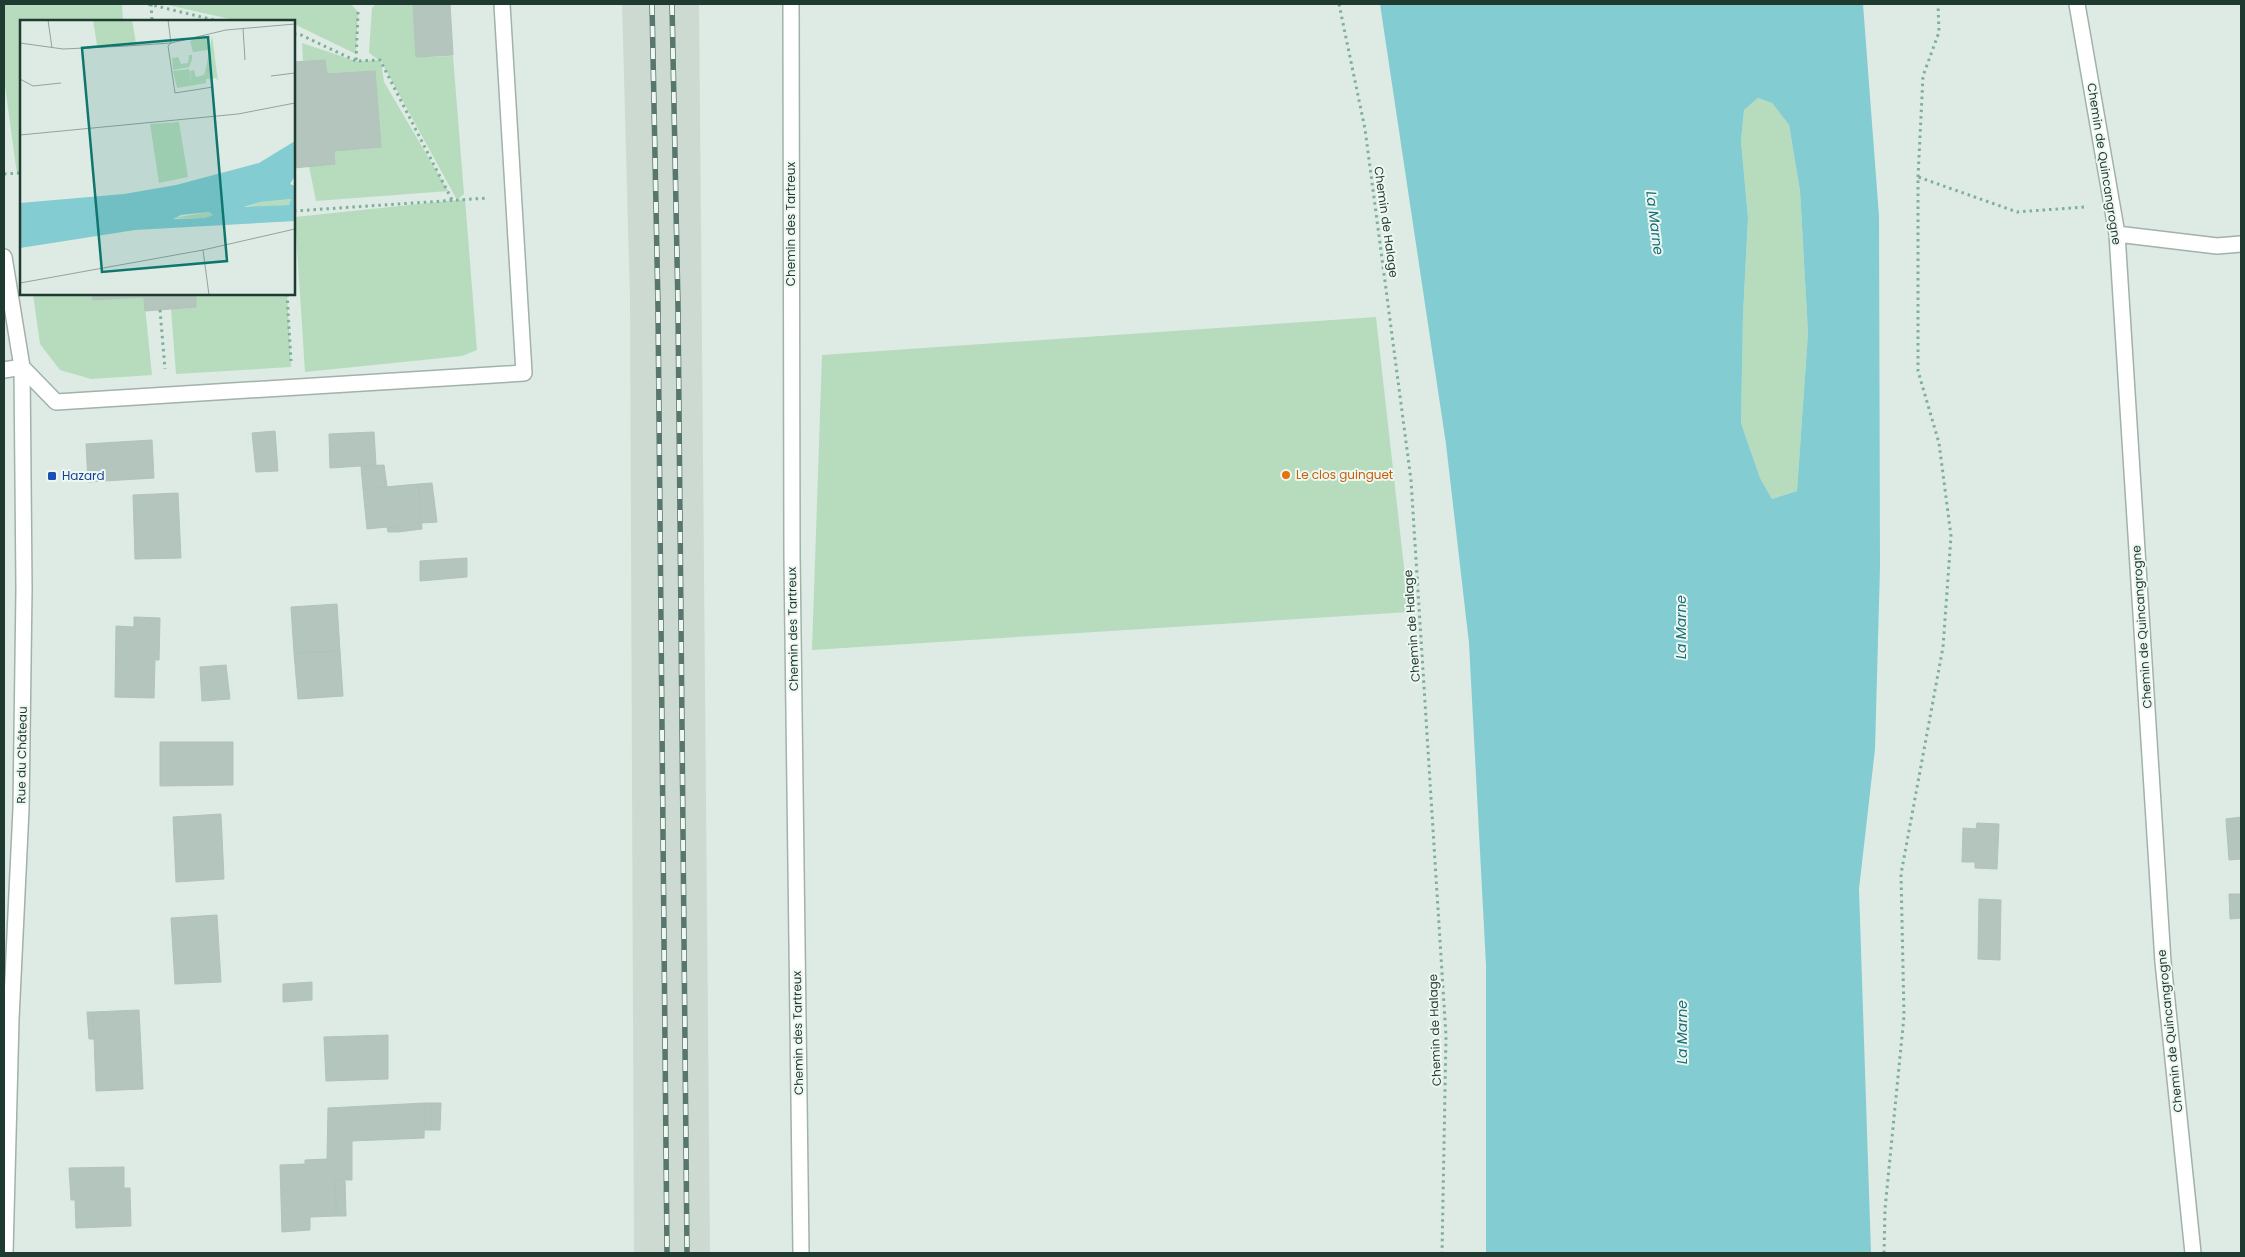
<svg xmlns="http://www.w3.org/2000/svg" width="2245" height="1257" viewBox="0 0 2245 1257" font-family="Poppins,sans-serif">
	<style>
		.built { fill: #ccdad2 }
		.green { fill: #b6dcbd }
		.water { fill: #83ccd2; fill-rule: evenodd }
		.building { fill: #b3c5bc; stroke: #b0c4ba }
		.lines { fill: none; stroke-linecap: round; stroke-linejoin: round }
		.street-casing { stroke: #a1b2aa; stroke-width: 18 }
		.path { stroke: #7daf9b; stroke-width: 3; stroke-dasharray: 2.5 4; stroke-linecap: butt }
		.street { stroke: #fff; stroke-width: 15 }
		.rail-casing { stroke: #59766c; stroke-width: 5.5 }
		.rail { stroke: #eef7f2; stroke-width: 4; stroke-dasharray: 11; stroke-linecap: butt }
		.food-dot { fill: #e8710a; stroke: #eef7f2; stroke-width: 2 }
		.transit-dot { fill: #1a4fb4; stroke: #eef7f2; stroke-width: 2 }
		.labels { text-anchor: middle; stroke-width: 4; stroke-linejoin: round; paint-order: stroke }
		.street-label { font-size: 12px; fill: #1f3a30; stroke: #eef7f2 }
		.food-label { font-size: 12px; fill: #c56008; stroke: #eef7f2; text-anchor: start }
		.transit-label { font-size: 12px; fill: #164399; stroke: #eef7f2; text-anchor: start }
		.water-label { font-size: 14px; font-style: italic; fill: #186f77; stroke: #eef7f2 }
		.inset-road { fill: none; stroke: #92a49c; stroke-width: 1 }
		.view { fill: #0f766e; fill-opacity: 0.15; stroke: #0f766e; stroke-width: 2.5 }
		.inset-edge { fill: none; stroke: #1f3a30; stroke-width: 2.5 }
	</style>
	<rect width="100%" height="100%" fill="#deeae4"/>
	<!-- built -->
	<path class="built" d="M622,4H699L710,1253H634L630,298Z"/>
	<!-- green -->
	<path class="green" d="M4,4L122,5L123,21H21V173L17,174L4,79Z
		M163,4H351L358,12L356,54L294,24V21H239Z
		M376,4H413L416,57L453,56L464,194L457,200L465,199L477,350L462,356L305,372L295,217L457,200L381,61L384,82L448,191L316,201L309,166L334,151L381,147L375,71L327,74L325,60L303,61L302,43L356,61L379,60L369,53L372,8Z
		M1758,98L1772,103L1789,125L1800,191L1808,333L1797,491L1772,499L1760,478L1741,423L1743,316L1748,218L1741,141L1744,110Z
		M33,294H92L93,300L144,297L152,375L91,379L60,370L40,344Z
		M194,294H287L291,367L176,374L171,309L196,307Z
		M1376,317L1409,612L812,650L822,355Z"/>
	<!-- water -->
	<path class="water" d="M1380,4H1863L1879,216L1880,567L1875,749L1859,889L1871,1253H1486V965L1469,643L1446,444ZM1758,98L1772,103L1789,125L1800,191L1808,333L1797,491L1772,499L1760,478L1741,423L1743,316L1748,218L1741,141L1744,110Z"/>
	<!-- building -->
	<path class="building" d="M413,4H450L453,55L416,57Z
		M325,60L327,74L375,71L381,147L334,151L335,164L294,168V62Z
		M92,294H196V307L145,311L144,297L93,300Z
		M275,431L278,471L256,472L252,433Z
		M374,432L376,465L330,468L329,434Z
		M152,440L154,478L88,482L86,444Z
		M384,465L387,487L363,489L361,466Z
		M432,483L437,522L422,523L418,484Z
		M418,484L422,529L398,532L397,526L367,529L363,489Z
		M178,493L181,558L135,559L133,495Z
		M397,526L398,532H388L387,527Z
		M467,558V577L420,581V561Z
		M337,604L340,651L294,653L291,607Z
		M134,617L160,618L159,660H155L154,698L115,697L116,626L134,627Z
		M340,651L343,696L298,699L294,653Z
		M226,665L230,699L202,701L200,667Z
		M160,742H233V785L160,786Z
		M221,814L224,879L176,882L173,817Z
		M2241,817V859L2229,860L2226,819Z
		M1977,823L1999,824L1997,869L1975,868V862H1962L1963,828L1976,829Z
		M2229,894H2241V918L2230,919Z
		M1979,899L2001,900L2000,960L1978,959Z
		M217,915L221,982L175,984L171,918Z
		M312,982V1000L283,1002V984Z
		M139,1010L143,1089L96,1091L93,1012Z
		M87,1012H93L94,1039H89Z
		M388,1035V1079L326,1081L324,1037Z
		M425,1103H431V1130H425Z
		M425,1103L424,1138L352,1141V1180H335L336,1216L310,1217V1230L282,1232L280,1165L305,1164V1160L327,1159L328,1108Z
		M431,1103H441L440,1130H431Z
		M124,1167V1188H130L131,1226L76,1228L75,1200H71L69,1168Z
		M335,1180L345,1181L346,1216H336Z"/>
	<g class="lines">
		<!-- street casing -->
		<g class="street-casing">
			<path id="street" d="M791,4L792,556L801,1253
				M2077,4L2117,234L2163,962L2193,1253
				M2117,234L2217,246L2241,244
				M4,257L22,367L24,589L21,809L11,1019L5,1253
				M22,367L56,402L524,373L502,4
				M4,370L22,367"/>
		</g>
		<!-- path -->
		<path class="path" d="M148,4L218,21
			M151,4L152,21
			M1339,4L1365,129L1411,480L1446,1036L1442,1253
			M358,12L356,61L380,60L452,200
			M294,34H299L356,61
			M4,174L21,173
			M1918,177L1923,76L1939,32L1938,4
			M294,211L488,198
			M287,294L291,361
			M160,310L165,369
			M1884,1253L1885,1209L1904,1016L1901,874L1943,647L1951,536L1939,443L1918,371V177L2017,212L2084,207"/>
		<!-- street -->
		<use href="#street" class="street"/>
		<!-- rail casing -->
		<g class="rail-casing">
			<path id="rail" d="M652,4L658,308L667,1253
				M672,4L678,307L687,1253"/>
		</g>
		<!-- rail -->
		<use href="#rail" class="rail"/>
	</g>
	<!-- markers -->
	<circle class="food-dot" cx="1286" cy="475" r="5"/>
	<rect class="transit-dot" x="47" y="471" width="10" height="10" rx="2.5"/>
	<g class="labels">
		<!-- street labels -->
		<g class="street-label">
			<text transform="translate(2104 164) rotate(81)" y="4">Chemin de Quincangrogne</text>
			<text transform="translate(1386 222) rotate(82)" y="4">Chemin de Halage</text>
			<text transform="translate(791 224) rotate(-90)" y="4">Chemin des Tartreux</text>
			<text transform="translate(1412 626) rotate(-94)" y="4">Chemin de Halage</text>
			<text transform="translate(2142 627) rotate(-94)" y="4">Chemin de Quincangrogne</text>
			<text transform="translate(793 629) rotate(-91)" y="4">Chemin des Tartreux</text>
			<text transform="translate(22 755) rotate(-89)" y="4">Rue du Château</text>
			<text transform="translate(1435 1030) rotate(-92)" y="4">Chemin de Halage</text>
			<text transform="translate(2170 1031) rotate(-96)" y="4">Chemin de Quincangrogne</text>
			<text transform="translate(798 1033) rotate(-91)" y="4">Chemin des Tartreux</text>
		</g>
		<!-- food labels -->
		<g class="food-label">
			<text x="1296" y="479">Le clos guinguet</text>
		</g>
		<!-- transit labels -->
		<g class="transit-label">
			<text x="62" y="480">Hazard</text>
		</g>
		<!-- water labels -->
		<g class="water-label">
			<text transform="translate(1655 223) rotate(83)" y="5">La Marne</text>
			<text transform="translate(1681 627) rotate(-90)" y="5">La Marne</text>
			<text transform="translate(1682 1032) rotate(-90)" y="5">La Marne</text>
		</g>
	</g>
	<!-- overview -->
	<g transform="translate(20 20)">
		<rect width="275" height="275" fill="#deeae4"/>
		<path d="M73,0H112L116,23L77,25ZM190,16L188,30L173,32L170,21ZM192,16L198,61L196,58L186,59V63L157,68L153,51L169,49L172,64L170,51L174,50L176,57L184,55L186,48L185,53ZM169,35H172V40L169,47L153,50L152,38L158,37L161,44L168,43ZM159,102L168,157L139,163L130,104ZM271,179L269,185L224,188L240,182ZM189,192L193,195L184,198H153Z" fill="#b6dcbd"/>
		<path d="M275,121V156L270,164L275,166V201L115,210L0,228V183L104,174L156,165L239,143ZM271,179L269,185L224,187L240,182ZM189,192L193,195L184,198L153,199L161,195Z" fill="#83ccd2" fill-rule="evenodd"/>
		<path class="inset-road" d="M28,0L32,28M148,0L151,23L148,26L155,73L193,67M223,8L225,40M0,23L43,29L107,26L151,23L206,10L275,4M251,56L275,53M0,59L13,66L41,63M0,115L218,94L275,83M183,230L189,275M0,263L183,230L275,209"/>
		<path class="view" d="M188,17L207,241L82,252L62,28Z"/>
		<rect width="275" height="275" class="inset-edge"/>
	</g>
	<!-- border -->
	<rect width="2245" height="1257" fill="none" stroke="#1f3a30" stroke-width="10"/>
</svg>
